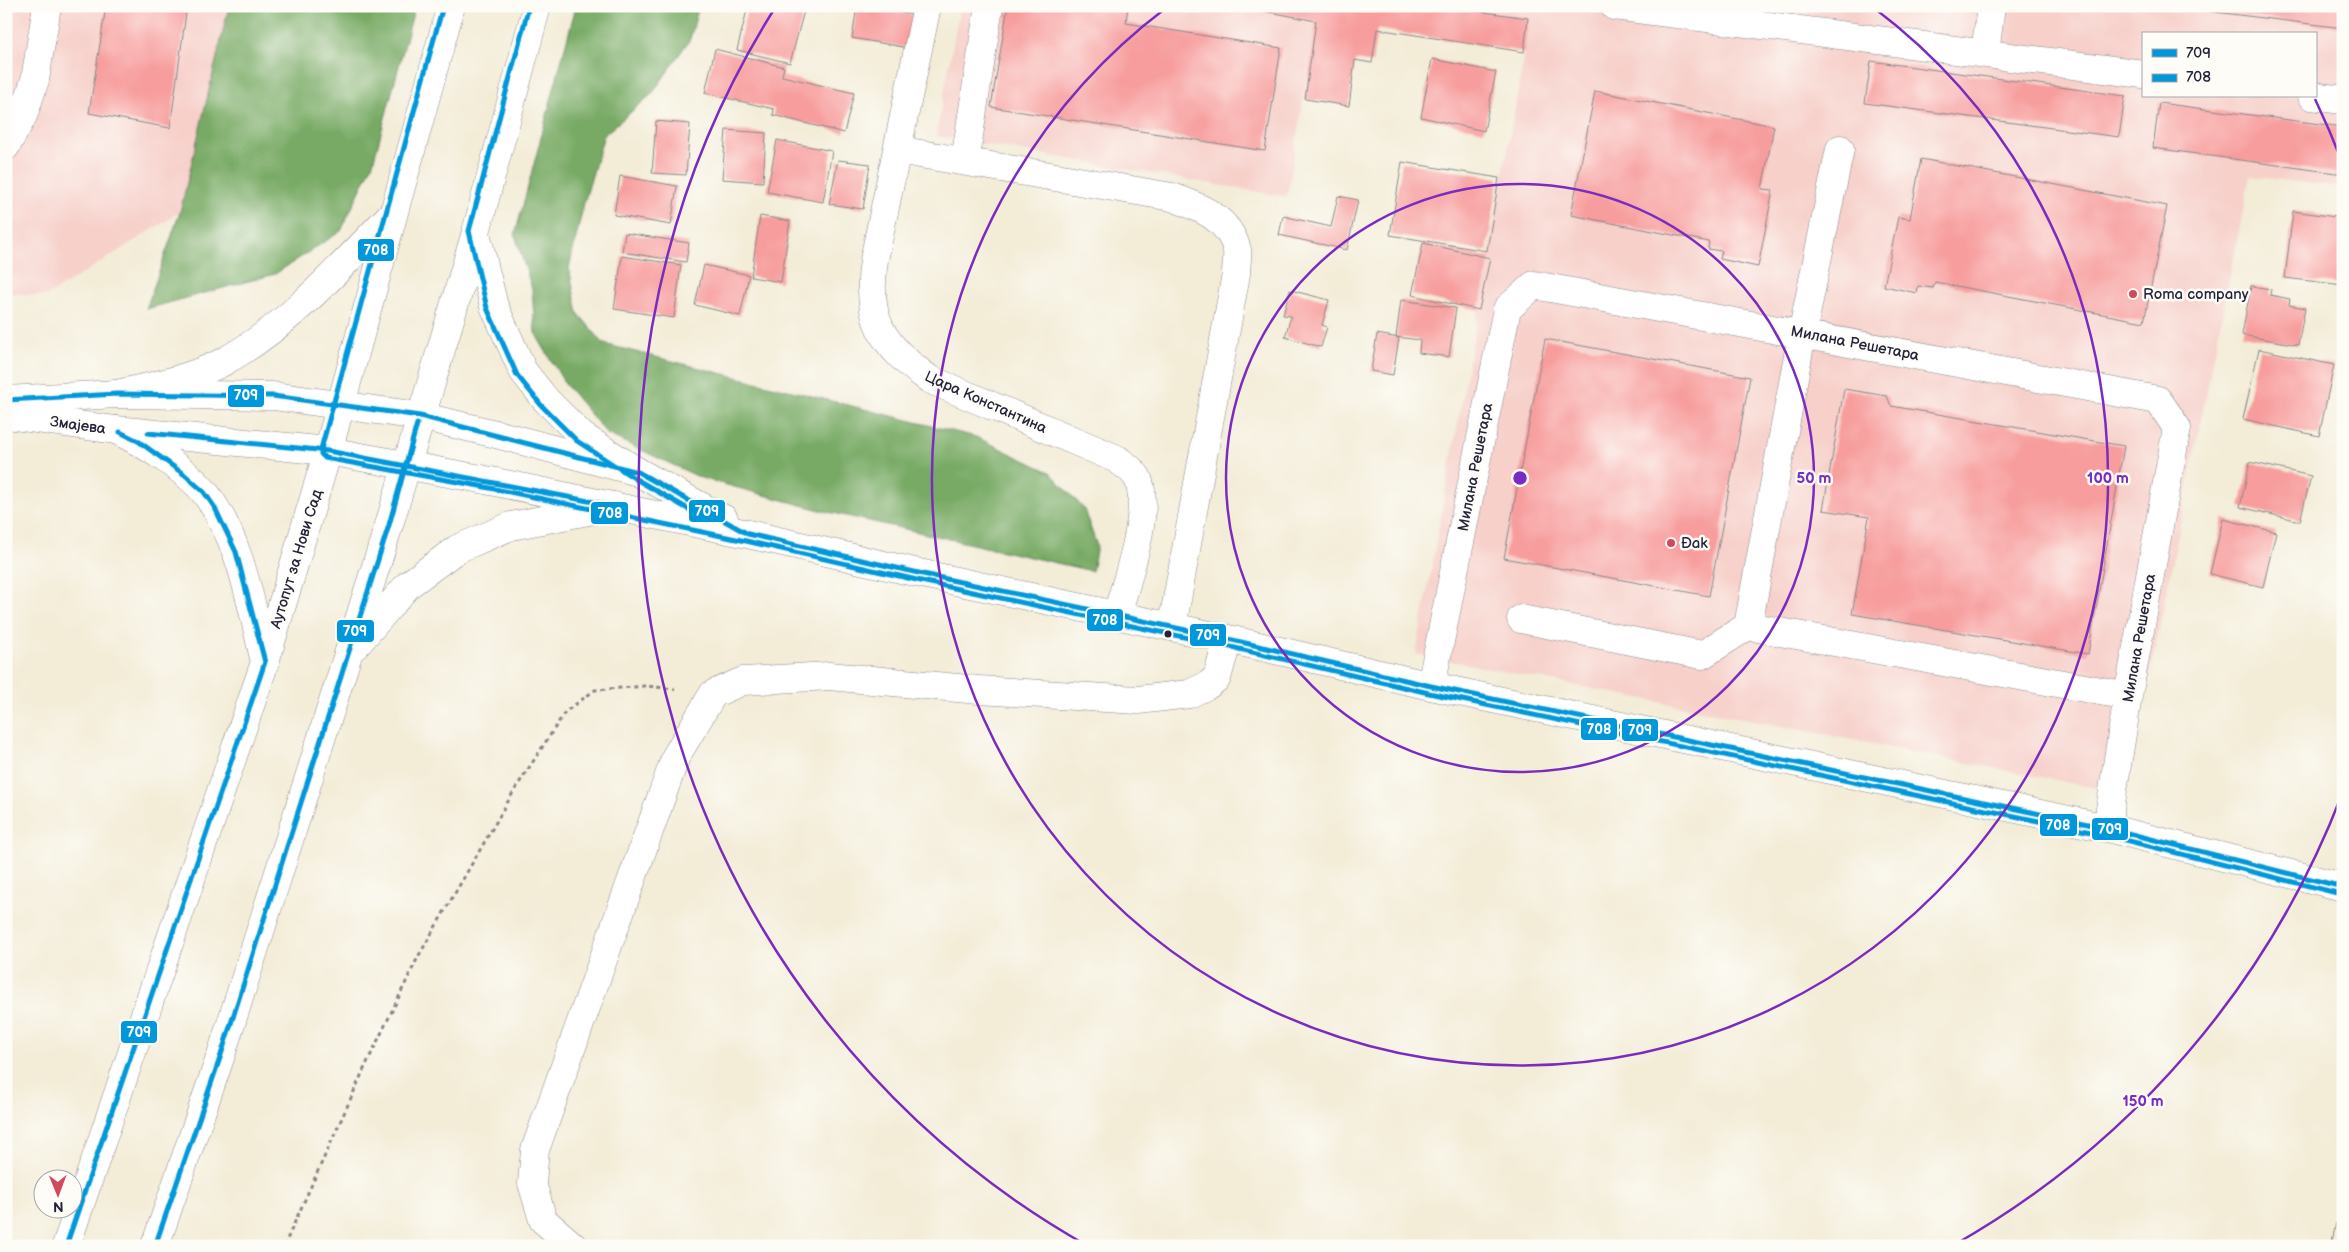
<svg xmlns="http://www.w3.org/2000/svg" width="2349" height="1252" viewBox="0 0 2349 1252" font-family="'Balsamiq Sans',sans-serif">
	<style>
		.built { fill: #f7d0ca; fill-rule: evenodd }
		.forest { fill: #78aa65; stroke: #4d6650 }
		.building { fill: #f79d9d }
		.lines { fill: none; stroke-linecap: round; stroke-linejoin: round }
		.minor-casing { stroke: #8a8789; stroke-width: 29 }
		.major-casing { stroke: #8a8789; stroke-width: 29 }
		.path { stroke: #8a8789; stroke-width: 3; stroke-dasharray: 4 4; stroke-linecap: butt }
		.minor { stroke: #fff; stroke-width: 28 }
		.major { stroke: #fff; stroke-width: 28 }
		.bus-1-casing { stroke: #fdfcf7; stroke-width: 9 }
		.bus-2-casing { stroke: #fdfcf7; stroke-width: 9 }
		.bus-1 { stroke: #0098da; stroke-width: 5 }
		.bus-2 { stroke: #0098da; stroke-width: 5 }
		.ring { fill: none; stroke: #7b2cbf; stroke-width: 2.5 }
		.poi-dot { fill: #d1495b; stroke: #fdfcf7; stroke-width: 2 }
		.bus-dot { fill: #22223b; stroke: #fdfcf7; stroke-width: 2 }
		.labels { text-anchor: middle; stroke-width: 5; stroke-linejoin: round; paint-order: stroke }
		.poi-label { font-size: 15px; fill: #22223b; stroke: #fdfcf7; text-anchor: start }
		.street-label { font-size: 15px; fill: #22223b; stroke: #fdfcf7 }
		.centre { fill: #7b2cbf; stroke: #fdfcf7; stroke-width: 2.5 }
		.ring-label { font-size: 15px; text-anchor: middle; font-weight: bold; fill: #7b2cbf; stroke: #fdfcf7; stroke-width: 5; stroke-linejoin: round; paint-order: stroke }
		.line-badge { stroke: #fdfcf7; stroke-width: 2 }
		.badge-label { font-size: 14px; text-anchor: middle; font-weight: bold; fill: #fff }
	</style>
	<rect width="100%" height="100%" fill="#fdfcf7"/>
	<filter id="ink" filterUnits="userSpaceOnUse"><feTurbulence type="fractalNoise" baseFrequency=".02" numOctaves="2"/><feDisplacementMap in="SourceGraphic" scale="10" xChannelSelector="R" yChannelSelector="G"/><feConvolveMatrix kernelMatrix="1 2 1 2 8 2 1 2 1" color-interpolation-filters="sRGB"/></filter>
	<filter id="wash" filterUnits="userSpaceOnUse"><feTurbulence type="fractalNoise" baseFrequency=".0096" numOctaves="4" result="noise"/><feDisplacementMap in="SourceGraphic" scale="20" xChannelSelector="R" yChannelSelector="G"/><feGaussianBlur stdDeviation="1.12" result="paint"/><feColorMatrix in="noise" values="0 0 0 0 0 0 0 0 0 0 0 0 0 0 0 0 0 1.4 0 .05"/><feComposite in="paint" operator="in"/></filter>
	<g filter="url(#wash)">
		<rect width="100%" height="100%" fill="#f3ecd7"/>
		<!-- built -->
		<path class="built" d="M6,6H235L180,212L47,296L6,293Z
			M960,6H2343V188L2250,176L2126,794L1416,654L1522,69L1523,52L1316,21L1287,197L936,136ZM2143,34H2315V96H2143Z"/>
		<!-- forest -->
		<path class="forest" d="M229,6H415L373,163L341,231L275,274L146,309L180,212Z
			M576,6H699L690,39L652,94L604,135L584,203L569,268L578,313L604,344L976,437L1050,472L1084,509L1097,546L1092,571L820,510L701,478L607,434L565,384L535,333L532,289L515,235Z"/>
		<g id="blocks">
			<!-- building -->
			<path class="building" d="M106,6H187L170,128L89,113Z
				M748,6H787L804,11L790,63L737,50Z
				M857,6L915,15L909,48L852,38Z
				M1008,6H1128L1126,23L1281,48L1265,151L991,107Z
				M1239,6H1441L1528,18L1524,52L1377,29L1372,63L1355,60L1349,106L1305,99L1316,21Z
				M2175,6H2343V28L2175,7Z
				M715,49L784,67L782,76L854,93L844,133L773,115L774,109L705,93Z
				M1432,59L1496,72L1484,131L1421,117Z
				M1871,61L2125,96L2119,137L1865,103Z
				M1595,91L1774,126L1762,189L1773,190L1758,267L1720,259L1722,251L1708,249L1709,242L1571,215Z
				M2159,103L2343,127V174L2153,148Z
				M656,121L690,124L686,175L652,173Z
				M726,130L766,133L763,182L722,179Z
				M777,140L832,151L823,202L767,192Z
				M1921,159L2167,206L2144,322L1935,282L1933,288L1918,286L1917,293L1884,286L1898,217L1910,219Z
				M838,160L870,164L863,209L829,204Z
				M1402,162L1499,178L1487,251L1390,235Z
				M620,176L677,186L671,225L614,215Z
				M1338,196L1358,200L1347,250L1279,235L1283,216L1331,227Z
				M2293,211L2343,218V285L2285,278Z
				M760,216L790,221L781,282L751,277Z
				M625,233L689,243L686,262L622,252Z
				M1423,243L1490,258L1479,310L1412,295Z
				M622,256L681,265L674,318L614,309Z
				M704,265L749,275L740,316L695,305Z
				M2251,286L2271,289L2270,295L2290,299L2289,305L2305,308L2298,345L2242,335Z
				M1290,290L1329,300L1322,325L1327,327L1321,347L1285,337L1291,316L1283,315Z
				M1401,300L1456,308L1449,357L1419,353L1420,340L1396,337Z
				M1377,334L1399,338L1393,375L1371,371Z
				M1545,339L1750,377L1709,596L1504,558Z
				M2259,349L2334,365L2319,436L2243,419Z
				M1844,389L1887,396L1891,406L2124,446L2088,654L1852,614L1869,517L1823,510Z
				M2250,462L2311,476L2300,521L2240,507Z
				M2223,519L2276,532L2263,587L2210,574Z
				M2336,1223L2343,1224V1246H2331Z"/>
		</g>
	</g>
	<g filter="url(#ink)">
		<use href="#blocks" fill-opacity="0" stroke="#8a8789" stroke-width="1"/>
		<g class="lines">
			<!-- minor casing -->
			<g class="minor-casing">
				<path id="minor" d="M927,6L874,260C865,320 882,345 929,379L1117,459C1123,464 1132,469 1137,477C1153,507 1126,582 1117,615
					M1614,6L2143,74
					M1985,53L1991,6
					M2312,96L2343,100
					M6,146L23,116L35,80L47,6
					M897,150L1172,197C1200,207 1229,218 1237,250C1238,257 1236,266 1236,274L1172,627
					M965,161L989,6
					M6,400L117,394L273,396L420,416L496,434L638,472L724,519
					M6,415L116,430L328,451L481,479L748,534L923,574L1228,639L1431,686L2107,828L2343,887
					M1521,619L1702,655L1748,626L1802,334L1840,149
					M1748,626L2128,696
					M1431,686L1507,309L1534,285L2158,400L2177,428L2128,696L2107,828
					M573,1246L543,1220L532,1183L535,1150L676,756L713,694L743,681L829,676L979,690L1138,700L1189,694L1208,685L1217,678L1228,639"/>
			</g>
			<!-- major casing -->
			<g class="major-casing">
				<path id="major" d="M476,233L494,306L523,371L546,400L582,436L638,472
					M117,394C152,386 190,379 223,362C289,326 340,267 392,214
					M116,430C143,443 187,470 206,494C242,542 251,606 265,662
					M356,645L408,585L457,549L511,526L614,506
					M66,1246L265,662L328,451L451,6
					M155,1246L221,1055L389,525L476,232L537,6"/>
			</g>
			<!-- path -->
			<path class="path" d="M284,1246L365,1067L418,957L514,791L565,712L595,690L646,686L675,689"/>
			<!-- minor -->
			<use href="#minor" class="minor"/>
			<!-- major -->
			<use href="#major" class="major"/>
			<!-- bus-1 casing -->
			<g class="bus-1-casing">
				<path id="bus-1" d="M6,400L117,394L273,396L420,416L638,472L748,534L923,574L1228,639L1431,686L2107,828L2343,887
					M148,433L328,451L604,504
					M66,1246L265,662L236,552L215,508L204,492L185,475L138,441L120,432
					M155,1246L221,1055L389,525L417,424"/>
			</g>
			<!-- bus-2 casing -->
			<g class="bus-2-casing">
				<path id="bus-2" d="M443,6L321,449V454L325,458L480,486L746,541L921,581L1226,646L1429,693L2105,835L2341,894
					M529,6L469,231L487,308L517,375L541,405L577,441L634,478L695,513"/>
			</g>
			<!-- bus-1 -->
			<use href="#bus-1" class="bus-1"/>
			<!-- bus-2 -->
			<use href="#bus-2" class="bus-2"/>
		</g>
	</g>
	<!-- distance rings -->
	<g class="ring">
		<circle cx="1520" cy="478" r="294"/>
		<path d="M1874 8A588 588 0 1 1 1166 8"/>
		<path d="M2342 794A881 881 0 0 1 1954 1245M1086 1245A881 881 0 0 1 773 11M2315 99A881 881 0 0 1 2342 162"/>
	</g>
	<!-- markers -->
	<g class="poi-dot">
		<circle cx="2133" cy="294" r="5"/>
		<circle cx="1671" cy="543" r="5"/>
	</g>
	<circle class="bus-dot" cx="1168" cy="634" r="4.5"/>
	<g class="labels">
		<!-- poi labels -->
		<g class="poi-label">
			<text x="2143" y="299">Roma company</text>
			<text x="1681" y="548">Đak</text>
		</g>
		<!-- street labels -->
		<g class="street-label">
			<text transform="translate(1855 343) rotate(11)" y="5">Милана Решетара</text>
			<text transform="translate(986 402) rotate(24)" y="5">Цара Константина</text>
			<text transform="translate(78 425) rotate(8)" y="5">Змајева</text>
			<text transform="translate(1475 467) rotate(-79)" y="5">Милана Решетара</text>
			<text transform="translate(296 559) rotate(-73)" y="5">Аутопут за Нови Сад</text>
			<text transform="translate(2139 638) rotate(-80)" y="5">Милана Решетара</text>
		</g>
	</g>
	<circle cx="1520" cy="478" r="8" class="centre"/>
	<g class="ring-label">
		<text x="1814" y="483">50 m</text>
		<text x="2108" y="483">100 m</text>
		<text x="2143" y="1106">150 m</text>
	</g>
	<g class="line-badge">
		<rect x="357" y="238" width="38" height="24" rx="5" fill="#0098da"/>
		<rect x="227" y="384" width="38" height="24" rx="5" fill="#0098da"/>
		<rect x="688" y="499" width="38" height="24" rx="5" fill="#0098da"/>
		<rect x="590" y="501" width="39" height="24" rx="5" fill="#0098da"/>
		<rect x="1086" y="608" width="38" height="24" rx="5" fill="#0098da"/>
		<rect x="336" y="619" width="39" height="24" rx="5" fill="#0098da"/>
		<rect x="1189" y="623" width="38" height="24" rx="5" fill="#0098da"/>
		<rect x="1580" y="717" width="38" height="24" rx="5" fill="#0098da"/>
		<rect x="1621" y="718" width="38" height="24" rx="5" fill="#0098da"/>
		<rect x="2039" y="813" width="39" height="24" rx="5" fill="#0098da"/>
		<rect x="2091" y="817" width="38" height="24" rx="5" fill="#0098da"/>
		<rect x="120" y="1020" width="38" height="24" rx="5" fill="#0098da"/>
	</g>
	<g class="badge-label">
		<text x="376" y="255">708</text>
		<text x="246" y="400">709</text>
		<text x="707" y="516">709</text>
		<text x="610" y="518">708</text>
		<text x="1105" y="625">708</text>
		<text x="355" y="636">709</text>
		<text x="1208" y="640">709</text>
		<text x="1599" y="734">708</text>
		<text x="1640" y="735">709</text>
		<text x="2058" y="830">708</text>
		<text x="2110" y="834">709</text>
		<text x="139" y="1037">709</text>
	</g>
	<!-- margin -->
	<rect width="2349" height="1252" fill="none" stroke="#fdfcf7" stroke-width="25"/>
	<!-- legend -->
	<rect x="2142" y="32" width="175" height="65" fill="#fdfcf7" stroke="#a5a5ac"/>
	<rect x="2152" y="49" width="25" height="8" fill="#0098da" stroke="#a5a5ac"/>
	<text x="2186" y="58" font-size="15" fill="#22223b">709</text>
	<rect x="2152" y="74" width="25" height="8" fill="#0098da" stroke="#a5a5ac"/>
	<text x="2186" y="82" font-size="15" fill="#22223b">708</text>
	<!-- north arrow -->
	<g transform="translate(58 1194) rotate(179)"><circle r="24" fill="#fdfcf7" stroke="#a5a5ac"/>
	<path d="M0-4L9 19L0 12L-9 19Z" fill="#d1495b"/>
	<text y="-8" font-size="14" font-weight="bold" text-anchor="middle" fill="#22223b">N</text>
	</g>
</svg>
